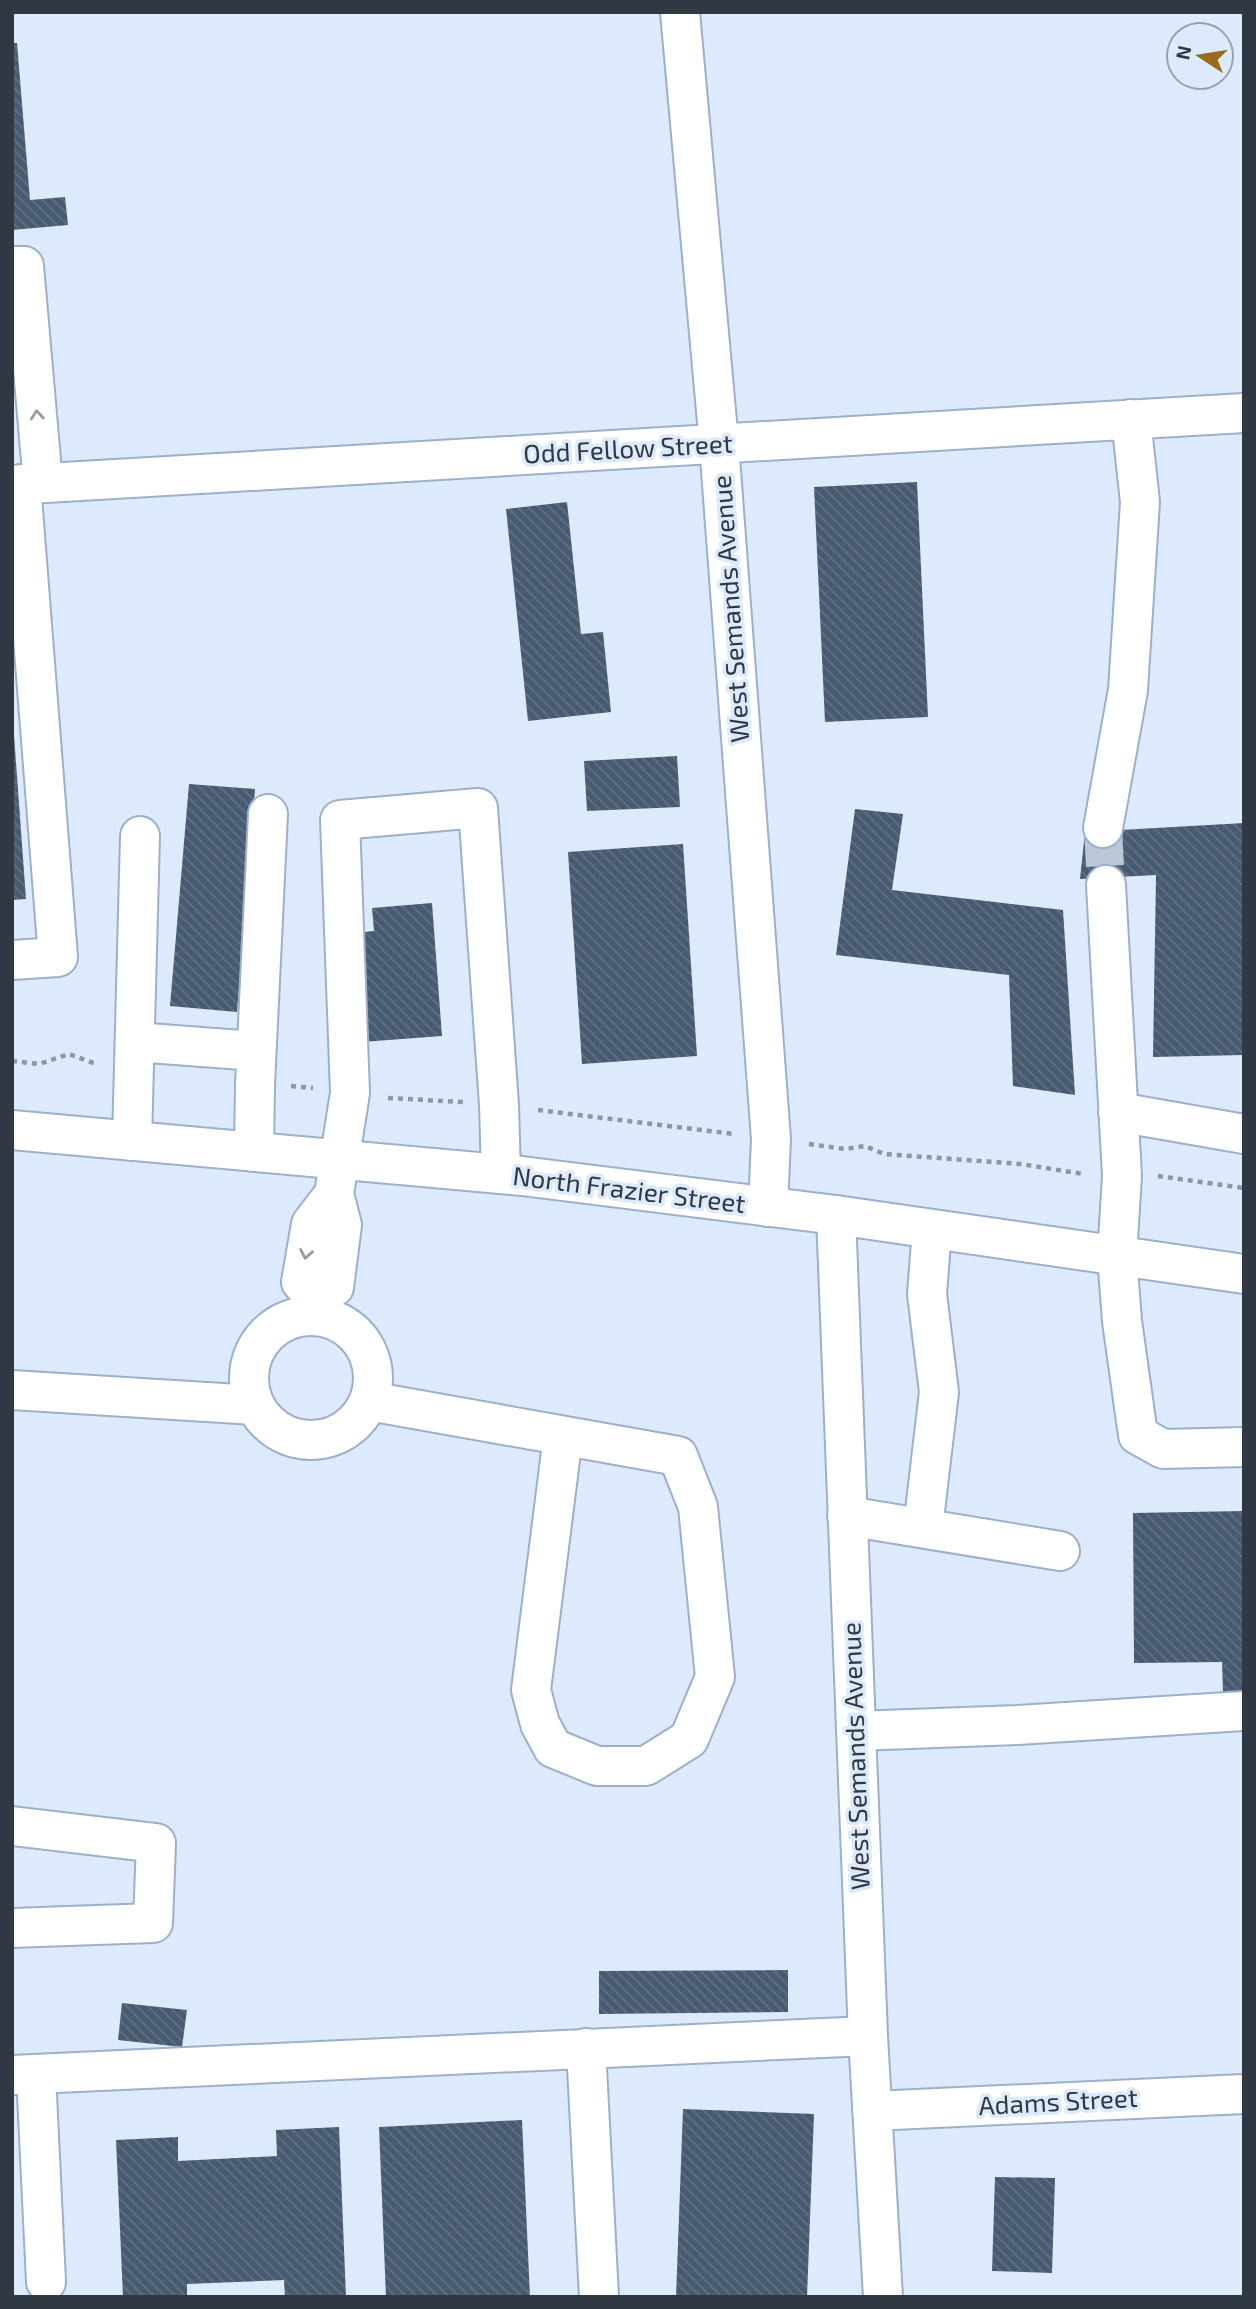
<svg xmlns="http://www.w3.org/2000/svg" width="1256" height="2309" viewBox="0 0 1256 2309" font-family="'Exo 2',sans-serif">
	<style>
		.building { fill: url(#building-back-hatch) }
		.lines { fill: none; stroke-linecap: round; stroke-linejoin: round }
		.minor-tunnel { stroke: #bac7d6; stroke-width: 38; stroke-dasharray: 38 19; stroke-linecap: butt }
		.minor-casing { stroke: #9cb0cb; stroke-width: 42 }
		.major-casing { stroke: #9cb0cb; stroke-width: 42 }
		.path { stroke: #8b97a4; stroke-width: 4.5; stroke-dasharray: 5 5; stroke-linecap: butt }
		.minor { stroke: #fff; stroke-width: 38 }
		.major { stroke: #fff; stroke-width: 38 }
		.oneway { stroke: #989ca1 }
		.labels { text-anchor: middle; stroke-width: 7; stroke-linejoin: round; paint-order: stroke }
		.street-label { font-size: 26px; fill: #303943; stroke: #ddeafb }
	</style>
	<defs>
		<pattern id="building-back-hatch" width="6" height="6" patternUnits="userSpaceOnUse" patternTransform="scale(1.75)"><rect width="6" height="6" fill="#495b72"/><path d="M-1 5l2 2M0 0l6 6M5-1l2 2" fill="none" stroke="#617083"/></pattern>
	</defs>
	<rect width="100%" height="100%" fill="#ddeafb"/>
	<!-- building -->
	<path class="building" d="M12,43H17L30,200L65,197L68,225L12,230Z
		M917,482L928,717L825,722L814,487Z
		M567,502L581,634L603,632L611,712L528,721L506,509Z
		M12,735H14L26,899L12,900Z
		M677,756L680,807L587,811L584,761Z
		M189,784L255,789L237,1012L170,1006Z
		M855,809L903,814L892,890L1063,910L1075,1095L1013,1086L1009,975L836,955Z
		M1244,823V1055L1153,1057L1156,875L1080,879L1085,832Z
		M683,844L697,1056L582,1064L568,852Z
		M432,903L442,1036L362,1042L354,933L374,931L372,908Z
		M1244,1511V1692H1223L1222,1662L1134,1663L1133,1513Z
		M788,1970V2012L599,2014V1971Z
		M122,2003L187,2010L182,2047L118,2040Z
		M683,2109L814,2114L807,2297H676Z
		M522,2120L530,2297H386L379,2127Z
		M339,2127L346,2297H285L284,2280L187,2284V2297H123L116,2140L178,2137V2161L277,2156L276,2130Z
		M995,2177L1055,2178L1052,2273L992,2271Z"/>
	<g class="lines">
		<!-- minor-tunnel -->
		<path class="minor-tunnel" d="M1103,828L1106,885"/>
		<!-- minor casing -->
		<g class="minor-casing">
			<path id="minor" d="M680,12L719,444L771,1139L768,1207
				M12,266H24L43,483
				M12,485L1244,413
				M1103,828L1128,690L1140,502L1131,419
				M1106,885L1122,1176L1117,1256L1122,1321L1138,1435L1163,1449L1244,1447
				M12,960L58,957L21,484
				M135,1042L256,1051
				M1118,1112L1244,1134
				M132,1141L140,836
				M254,1152L255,1085L268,814
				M334,1194L311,1224L301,1282L315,1298L334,1287L342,1225L334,1194L350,1093L340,820L478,808L499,1105L501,1174
				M836,1215L868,2036L883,2297
				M249 1378a62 62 0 1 1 124 0a62 62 0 1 1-124 0Z
				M12,1390L255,1405
				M369,1401C472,1420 575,1438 678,1456L698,1507L715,1677L689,1739L646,1766H597L553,1748L540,1724L531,1690L563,1436
				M847,1516L1060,1551
				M923,1528L939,1392L927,1294L932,1229
				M856,1731L1017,1725L1244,1711
				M12,1826L156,1843L153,1923L12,1928
				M586,2048L599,2297
				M36,2074L46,2282
				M12,2075L868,2036
				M872,2111L1244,2094"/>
		</g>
		<!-- major casing -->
		<g class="major-casing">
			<path id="major" d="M12,1130L522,1176L836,1215L1244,1274"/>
		</g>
		<!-- path -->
		<path class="path" d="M12,1061L39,1064L69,1054L96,1064
			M291,1086L313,1088
			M388,1098L463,1102
			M538,1110L734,1134
			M809,1144L845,1149L865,1146L884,1154L1021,1164L1083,1174
			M1158,1176L1244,1188"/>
		<!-- minor -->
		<use href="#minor" class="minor"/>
		<!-- major -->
		<use href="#major" class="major"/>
	</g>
	<!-- one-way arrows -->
	<defs><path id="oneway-chevron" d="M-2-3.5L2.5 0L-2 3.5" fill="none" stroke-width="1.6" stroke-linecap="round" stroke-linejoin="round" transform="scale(1.75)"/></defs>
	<g class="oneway">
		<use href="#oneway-chevron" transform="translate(37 415) rotate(-95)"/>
		<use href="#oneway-chevron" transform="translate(306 1254) rotate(100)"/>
	</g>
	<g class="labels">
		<!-- street labels -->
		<g class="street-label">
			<text transform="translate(628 449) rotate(-3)" y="9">Odd Fellow Street</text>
			<text transform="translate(731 609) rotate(-94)" y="9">West Semands Avenue</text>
			<text transform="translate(629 1190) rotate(7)" y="9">North Frazier Street</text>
			<text transform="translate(856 1756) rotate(-92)" y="9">West Semands Avenue</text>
			<text transform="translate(1058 2102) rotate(-3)" y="9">Adams Street</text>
		</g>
	</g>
	<!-- border -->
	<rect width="1256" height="2309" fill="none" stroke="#303943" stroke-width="28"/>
	<!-- north arrow -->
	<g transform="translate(1200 56) rotate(282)"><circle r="33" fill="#ddeafb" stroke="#98a3b1" stroke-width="2"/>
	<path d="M0-5L12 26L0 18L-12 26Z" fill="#986b1a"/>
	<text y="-10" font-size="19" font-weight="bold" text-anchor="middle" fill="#303943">N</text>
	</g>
</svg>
